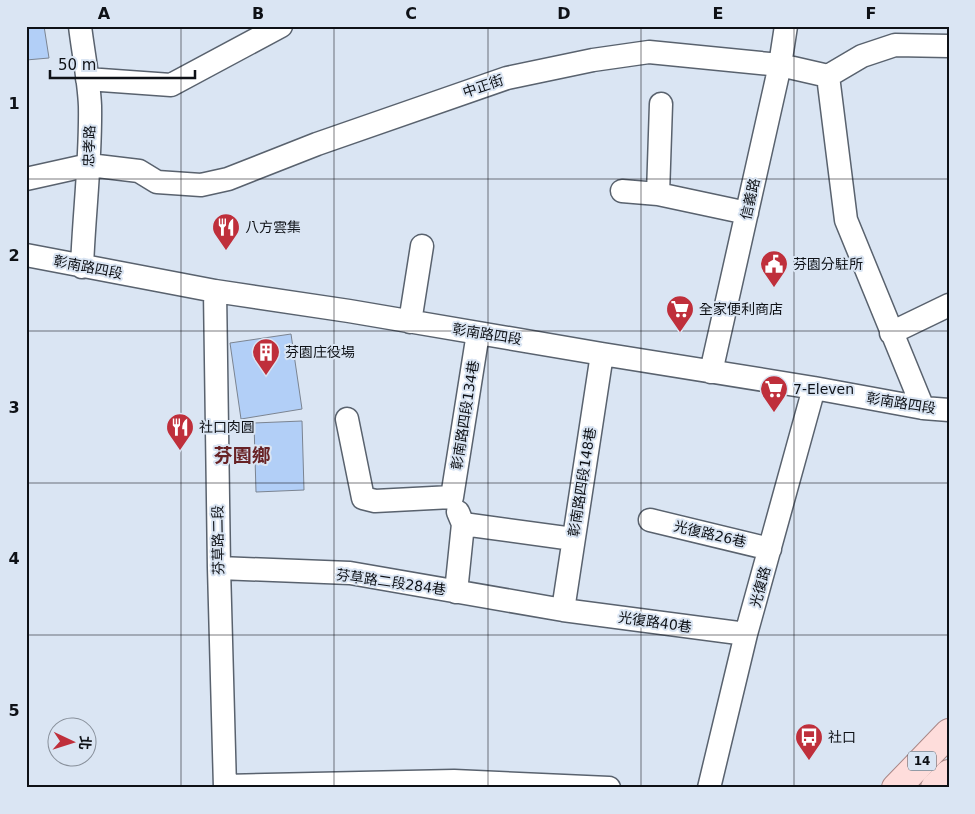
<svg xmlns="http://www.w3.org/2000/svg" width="975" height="814" viewBox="0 0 975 814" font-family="'DejaVu Sans','Noto Sans TC',sans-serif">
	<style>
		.building { fill: #b2cff7; stroke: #7b8491 }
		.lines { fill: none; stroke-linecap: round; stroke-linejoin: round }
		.minor-casing { stroke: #59626e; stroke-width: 25 }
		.major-casing { stroke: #a98786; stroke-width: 30 }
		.minor { stroke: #fff; stroke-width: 22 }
		.major { stroke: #fedddb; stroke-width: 28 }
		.grid { fill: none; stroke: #0e1116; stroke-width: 1; stroke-opacity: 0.55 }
		.labels { text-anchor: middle; stroke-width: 4; stroke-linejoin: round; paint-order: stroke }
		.shield { fill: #dae5f3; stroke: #4b5158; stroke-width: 1 }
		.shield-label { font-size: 12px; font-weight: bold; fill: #0e1116 }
		.street-label { font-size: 14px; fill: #0e1116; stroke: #dae5f3 }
		.poi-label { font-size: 14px; fill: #0e1116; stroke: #dae5f3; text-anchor: start }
		.district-label { font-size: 19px; font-weight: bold; fill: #682225; stroke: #dae5f3 }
		.neatline { fill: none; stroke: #0e1116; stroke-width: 2 }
		.grid-label { font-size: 16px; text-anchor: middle; font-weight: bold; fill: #0e1116 }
	</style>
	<rect width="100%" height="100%" fill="#dae5f3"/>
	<!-- building -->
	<path class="building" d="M26,26H44L49,58L26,60Z
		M291,334L302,409L241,419L230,343Z
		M302,421L304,490L256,492L254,423Z"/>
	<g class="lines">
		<!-- minor casing -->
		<g class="minor-casing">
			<path id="minor" d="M80,26C83,52 89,80 90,106C91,160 84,213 82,267
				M828,76L846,220L923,408
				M87,79L171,85L281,26
				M26,179L89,165L139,171L157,182L201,185L228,179L317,144L507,78L593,60L649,52L780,65L828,76L862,56L895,45L949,46
				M622,191L658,194L747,213
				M658,194L661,104
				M26,255L215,291L349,311L602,354L814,388L923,408L949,410
				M215,291L219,568L225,788
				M410,322L422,246
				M891,333L949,305
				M711,372L780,65L786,26
				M347,419L363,498L375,501L452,497
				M452,497L478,333
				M650,520L770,549
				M463,524L573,539
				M219,568L350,573L563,610L746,634
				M456,592L463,524L458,512
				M563,610L602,354
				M225,786L454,781L609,788
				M709,788L746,634L814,388"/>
		</g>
		<!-- major casing -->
		<g class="major-casing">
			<path id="major" d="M896,788L949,733
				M935,788L949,774"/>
		</g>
		<!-- minor -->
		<use href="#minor" class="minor"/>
		<!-- major -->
		<use href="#major" class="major"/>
	</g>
	<!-- grid -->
	<path class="grid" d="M181,26V788M334,26V788M488,26V788M641,26V788M794,26V788M26,179H949M26,331H949M26,483H949M26,635H949"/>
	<!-- icons -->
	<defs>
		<g id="restaurant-pin" transform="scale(1.4375)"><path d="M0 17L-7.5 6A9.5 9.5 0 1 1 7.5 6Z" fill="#bf2f3b" stroke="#dae5f3"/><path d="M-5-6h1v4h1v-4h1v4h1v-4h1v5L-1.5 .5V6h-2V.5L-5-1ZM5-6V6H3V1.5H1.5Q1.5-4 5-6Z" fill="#fff"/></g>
		<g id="civic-pin" transform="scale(1.4375)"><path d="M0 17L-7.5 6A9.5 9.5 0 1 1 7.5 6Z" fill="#bf2f3b" stroke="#dae5f3"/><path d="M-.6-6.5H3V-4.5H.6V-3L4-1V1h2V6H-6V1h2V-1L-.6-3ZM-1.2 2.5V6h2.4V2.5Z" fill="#fff"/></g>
		<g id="supermarket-pin" transform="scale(1.4375)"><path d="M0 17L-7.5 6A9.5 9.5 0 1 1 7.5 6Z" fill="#bf2f3b" stroke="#dae5f3"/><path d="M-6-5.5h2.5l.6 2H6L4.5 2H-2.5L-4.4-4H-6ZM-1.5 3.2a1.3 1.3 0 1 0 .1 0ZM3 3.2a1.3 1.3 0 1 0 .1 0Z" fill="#fff"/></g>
		<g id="building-pin" transform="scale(1.4375)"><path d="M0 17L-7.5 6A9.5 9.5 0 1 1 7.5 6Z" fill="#bf2f3b" stroke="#dae5f3"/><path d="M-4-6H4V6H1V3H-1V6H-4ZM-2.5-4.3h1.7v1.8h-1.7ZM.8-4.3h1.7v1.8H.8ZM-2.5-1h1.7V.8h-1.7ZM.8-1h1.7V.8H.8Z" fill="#fff"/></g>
		<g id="bus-pin" transform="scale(1.4375)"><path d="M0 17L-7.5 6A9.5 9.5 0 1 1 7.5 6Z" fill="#bf2f3b" stroke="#dae5f3"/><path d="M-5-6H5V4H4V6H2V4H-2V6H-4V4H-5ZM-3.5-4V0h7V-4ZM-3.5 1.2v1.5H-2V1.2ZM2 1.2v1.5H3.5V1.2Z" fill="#fff"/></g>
	</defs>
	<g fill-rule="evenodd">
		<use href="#restaurant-pin" x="226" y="227"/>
		<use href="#civic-pin" x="774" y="264"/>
		<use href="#supermarket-pin" x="680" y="309"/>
		<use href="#building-pin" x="266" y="352"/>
		<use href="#supermarket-pin" x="774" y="389"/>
		<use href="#restaurant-pin" x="180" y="427"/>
		<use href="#bus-pin" x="809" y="737"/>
	</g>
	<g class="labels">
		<!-- shield labels -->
		<rect class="shield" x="908" y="751.5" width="28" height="19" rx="4"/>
		<g class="shield-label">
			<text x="922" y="765">14</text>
		</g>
		<!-- street labels -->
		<g class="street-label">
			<text transform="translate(483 86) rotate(-19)" y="5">中正街</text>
			<text transform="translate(89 146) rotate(-88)" y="5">忠孝路</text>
			<text transform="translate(750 199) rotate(-77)" y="5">信義路</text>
			<text transform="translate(88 267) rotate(11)" y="5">彰南路四段</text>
			<text transform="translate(487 334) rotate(9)" y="5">彰南路四段</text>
			<text transform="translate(901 403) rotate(9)" y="5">彰南路四段</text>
			<text transform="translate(465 415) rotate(-81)" y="5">彰南路四段134巷</text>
			<text transform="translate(582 482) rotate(-81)" y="5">彰南路四段148巷</text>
			<text transform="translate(710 534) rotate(13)" y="5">光復路26巷</text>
			<text transform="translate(218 540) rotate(-91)" y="5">芬草路二段</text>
			<text transform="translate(391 582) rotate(8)" y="5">芬草路二段284巷</text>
			<text transform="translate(760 587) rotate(-75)" y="5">光復路</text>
			<text transform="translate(655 622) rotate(8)" y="5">光復路40巷</text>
		</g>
		<!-- poi labels -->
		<g class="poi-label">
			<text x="245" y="232">八方雲集</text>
			<text x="793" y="269">芬園分駐所</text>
			<text x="699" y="314">全家便利商店</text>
			<text x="285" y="357">芬園庄役場</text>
			<text x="793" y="394">7-Eleven</text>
			<text x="199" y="432">社口肉圓</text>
			<text x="828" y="742">社口</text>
		</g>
		<!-- district labels -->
		<g class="district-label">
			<text x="242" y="462">芬園鄉</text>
		</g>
	</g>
	<!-- border -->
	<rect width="975" height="814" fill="none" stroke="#dae5f3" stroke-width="55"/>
	<!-- north arrow -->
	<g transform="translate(72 742) rotate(94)"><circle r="24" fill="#dae5f3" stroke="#88909b"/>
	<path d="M0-4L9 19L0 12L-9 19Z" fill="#bf2f3b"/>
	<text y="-8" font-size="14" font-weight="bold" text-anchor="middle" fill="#0e1116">北</text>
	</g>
	<!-- scale -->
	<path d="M50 70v8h145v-8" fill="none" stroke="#0e1116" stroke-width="2.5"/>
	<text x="58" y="70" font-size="15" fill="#0e1116" stroke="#dae5f3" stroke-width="4" paint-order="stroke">50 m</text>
	<rect x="28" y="28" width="920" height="758" class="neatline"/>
	<g class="grid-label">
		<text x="104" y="19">A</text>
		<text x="258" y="19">B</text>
		<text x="411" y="19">C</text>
		<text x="564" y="19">D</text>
		<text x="718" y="19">E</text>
		<text x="871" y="19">F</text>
		<text x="14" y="109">1</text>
		<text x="14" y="261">2</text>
		<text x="14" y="413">3</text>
		<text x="14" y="564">4</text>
		<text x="14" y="716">5</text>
	</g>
</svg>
